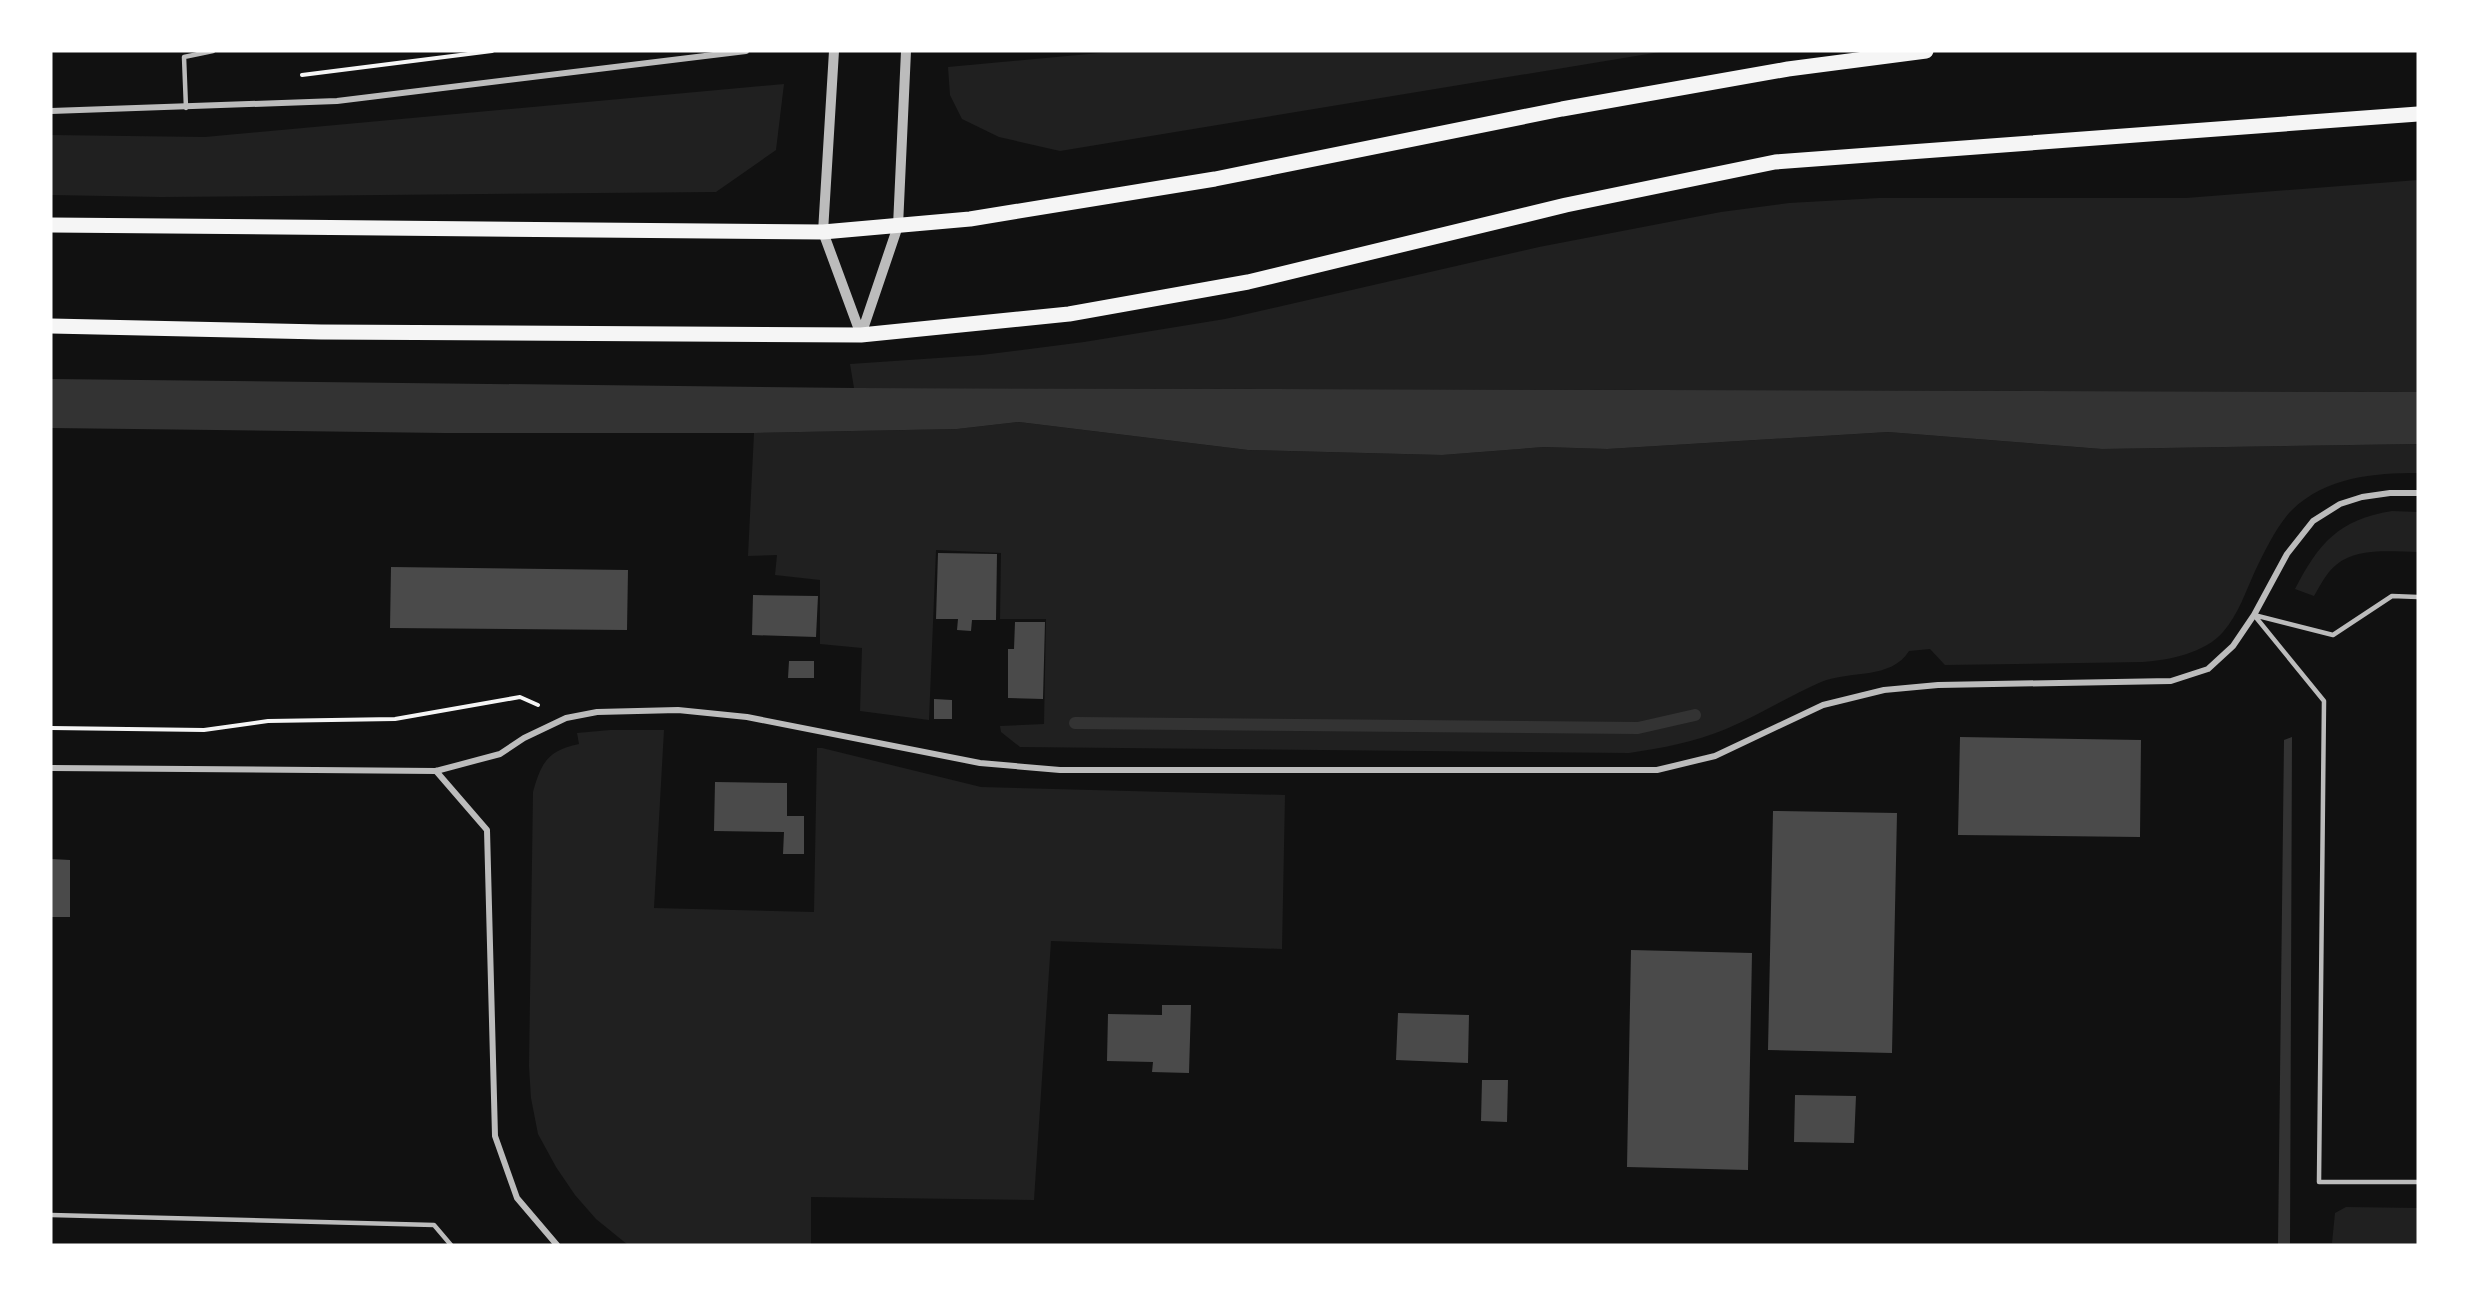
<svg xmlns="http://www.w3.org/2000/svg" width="2469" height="1296" viewBox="0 0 2469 1296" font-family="Quicksand,sans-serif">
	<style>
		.green { fill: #202020 }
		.water { fill: #333 }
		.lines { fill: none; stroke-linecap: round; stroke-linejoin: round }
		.stream { stroke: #333; stroke-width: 12 }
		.building { fill: #4a4a4a }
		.path { stroke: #f5f5f5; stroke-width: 4 }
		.service { stroke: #bcbcbc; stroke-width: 4.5 }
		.minor { stroke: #bcbcbc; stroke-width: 6 }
		.tertiary { stroke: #bcbcbc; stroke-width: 10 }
		.primary { stroke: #f5f5f5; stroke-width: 15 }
	</style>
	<rect width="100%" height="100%" fill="#111"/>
	<!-- green -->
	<path class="green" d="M1121,51H1666L1060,151L999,137L962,119L950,95L948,67Z
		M784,84L776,150L716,192L161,197L51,195V135L205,137Z
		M2418,180V392L854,388L850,364L982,355L1084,342L1225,319L1539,247L1721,212L1789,203L1879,198H2186Z
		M1019,422L1248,450L1442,455L1544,447L1607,449L1888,432L2102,449L2418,444V473C2373,473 2324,477 2290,512C2275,529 2265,551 2255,571C2246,591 2238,615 2223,632C2205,653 2169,660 2143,662L1945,665L1930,649L1909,651C1891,680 1850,670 1821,682C1789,696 1759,715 1726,729C1695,742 1662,748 1629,753L1020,747L1001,732L1000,726L1044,724L1046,619H1000L1001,553L936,550L929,720L860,711L862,648L820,644V580L775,575L777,555L748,556L754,433L957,429Z
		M2392,511L2418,512V552C2392,552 2357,547 2336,565C2326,573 2320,586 2314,596L2295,589C2319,543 2338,520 2392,511Z
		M610,730H664L654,908L814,912L817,748H822L981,787L1285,795L1282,949L1051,941L1034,1200L811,1197V1245H628L596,1219L575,1195L556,1167L538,1134L531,1098L529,1066L533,792C541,763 548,750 579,744L577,733Z
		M2346,1207L2418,1208V1245H2290V1243H2332L2335,1213Z"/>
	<!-- water -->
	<path class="water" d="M51,379L854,388L2418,392V444L2102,449L1888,432L1607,449L1544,447L1442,455L1248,450L1019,422L957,429L754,433H444L51,428Z
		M2292,737L2290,1245H2278L2284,740Z"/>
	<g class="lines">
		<!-- stream -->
		<path class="stream" d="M1075,723L1638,728L1695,715"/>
	</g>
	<!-- building -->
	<path class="building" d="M938,553L997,554L996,620H972L971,631L957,630L958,619H936Z
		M391,567L628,570L627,630L390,628Z
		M753,595L818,596L816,637L752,635Z
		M1015,622H1045L1043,699L1008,698V649H1014Z
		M789,661H814V678H788Z
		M934,699L952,700V719H934Z
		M1960,737L2141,740L2140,837L1958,835Z
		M715,782L787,783V816H804V854H783L784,832L714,831Z
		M1773,811L1897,813L1892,1053L1768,1050Z
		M51,859L70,860V917H51Z
		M1631,950L1752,953L1748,1170L1627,1167Z
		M1162,1005H1191L1189,1073L1152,1072L1153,1062L1107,1061L1108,1014L1162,1015Z
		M1398,1013L1469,1015L1468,1063L1396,1060Z
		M1482,1080H1508L1507,1122L1481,1121Z
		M1795,1095L1856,1096L1854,1143L1794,1142Z"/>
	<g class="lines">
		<!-- path -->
		<path class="path" d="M302,75L492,51
			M51,728L204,730L268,721L395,719L520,697L538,705"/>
		<!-- service -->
		<path class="service" d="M186,108L184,57L213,51
			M2254,615L2324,701L2319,1182H2418
			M2254,615L2333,635L2392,596L2418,597
			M51,1215L434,1225L451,1245"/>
		<!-- minor -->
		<path class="minor" d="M51,111L337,101L746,51
			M51,768L436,771L500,754L524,738L566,718L597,712L678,710L747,717L980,763L1060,770H1657L1715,756L1823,705L1884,690L1938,685L2171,681L2208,669L2233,646L2254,615L2287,554L2313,521L2340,504L2362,497L2390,493H2418
			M436,771L487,830L495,1136L517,1198L557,1245"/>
		<!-- tertiary -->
		<path class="tertiary" d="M834,51L823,232L861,335
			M861,335L898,226L906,51"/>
		<!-- primary -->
		<path class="primary" d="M51,225L823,232L970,219L1215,179L1562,109L1788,69L1926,51
			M51,326L321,332L861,335L1069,314L1248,282L1566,205L1775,162L2418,114"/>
	</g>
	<!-- border -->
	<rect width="2469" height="1296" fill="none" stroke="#ffffff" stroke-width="105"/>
</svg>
